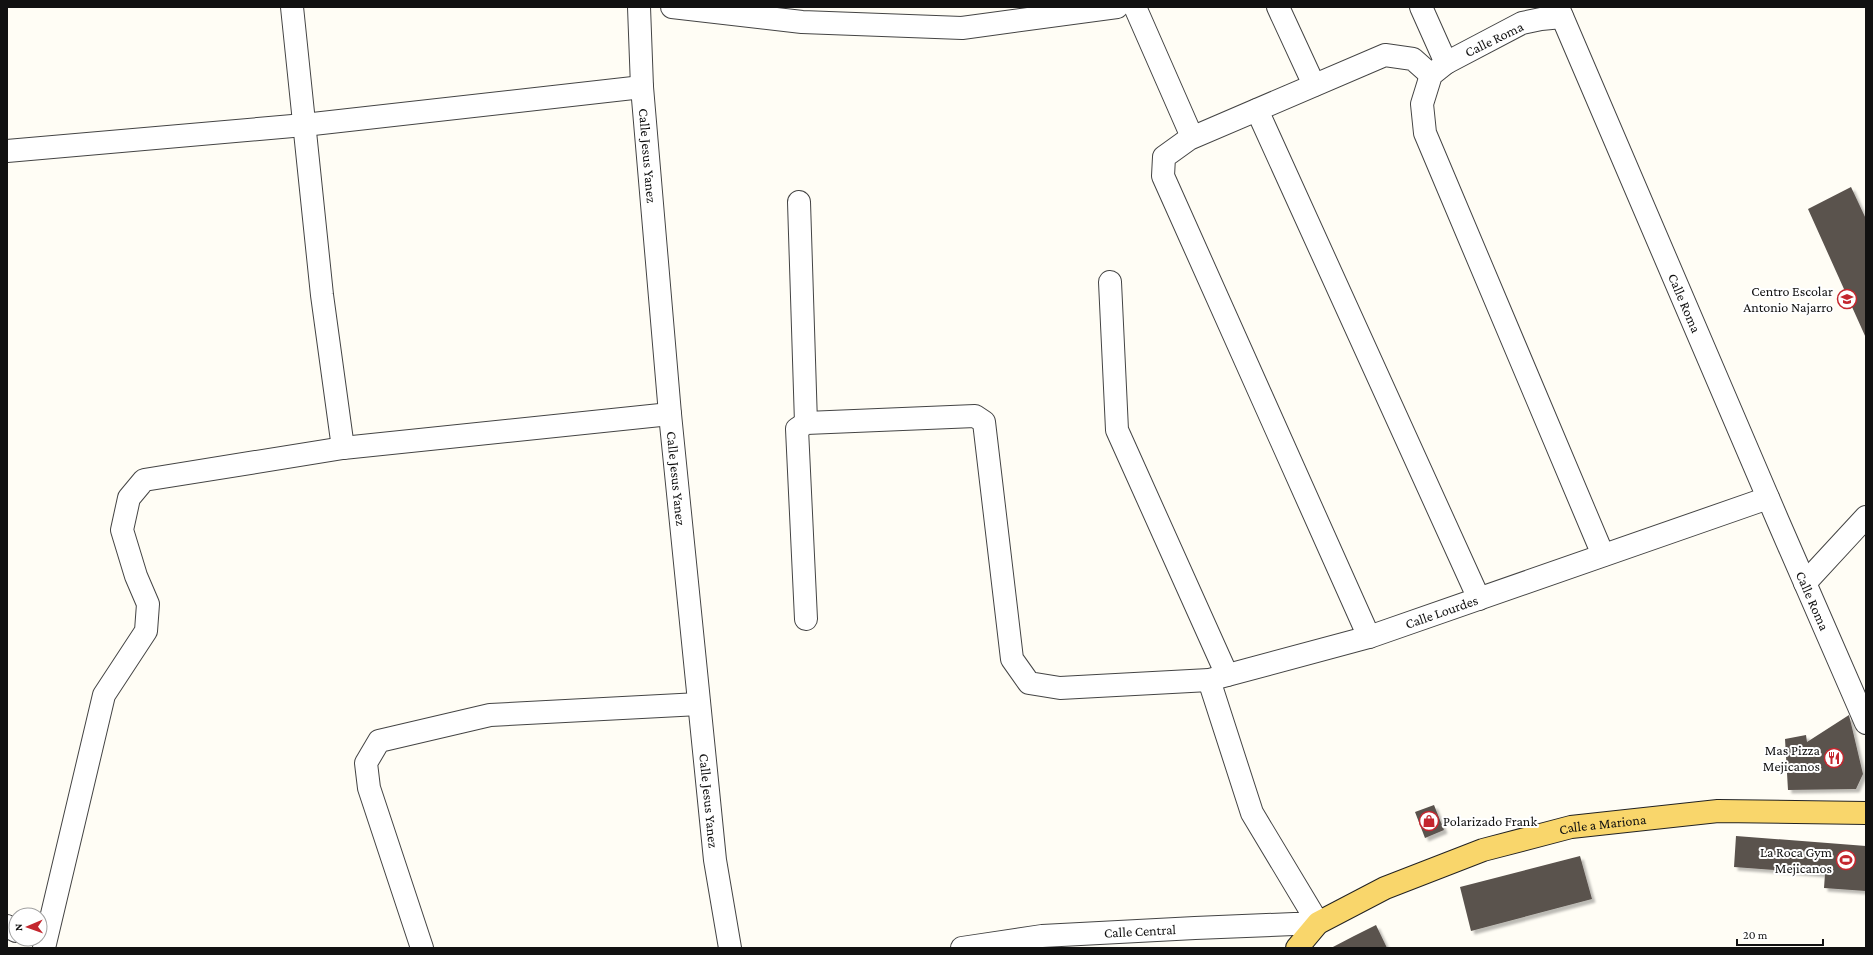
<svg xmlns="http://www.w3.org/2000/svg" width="1873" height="955" viewBox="0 0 1873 955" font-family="'Crimson Pro',serif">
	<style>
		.building { fill: #5a524d; filter: url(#shadow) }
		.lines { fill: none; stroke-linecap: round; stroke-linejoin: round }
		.minor-casing { stroke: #444; stroke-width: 24 }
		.major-casing { stroke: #222; stroke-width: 24 }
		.minor { stroke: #fff; stroke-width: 22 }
		.major { stroke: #f9d66b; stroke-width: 22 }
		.labels { text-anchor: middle; stroke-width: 4; stroke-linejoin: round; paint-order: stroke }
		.street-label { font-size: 14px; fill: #111; stroke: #fff }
		.poi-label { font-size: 14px; fill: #111; stroke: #fff; text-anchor: end }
	</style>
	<defs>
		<filter id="shadow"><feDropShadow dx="3.5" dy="3.5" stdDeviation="1" flood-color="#0004"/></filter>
	</defs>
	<rect width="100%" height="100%" fill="#fffdf5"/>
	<!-- building -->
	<path class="building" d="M1851,187L1866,219V338L1808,209Z
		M1849,715L1863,774L1856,789L1788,790L1785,739L1806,735L1807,742Z
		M1434,805L1444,830L1425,838L1415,812Z
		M1736,836L1866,846V891L1824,888L1825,874L1734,867Z
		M1580,856L1592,899L1471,931L1460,887Z
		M1376,925L1387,948H1331L1354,936Z"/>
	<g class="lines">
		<!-- minor casing -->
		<g class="minor-casing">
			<g id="minor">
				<path d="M292,7L322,295L343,448"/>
				<path id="s1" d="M639,7L642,87L670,414L715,860L730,948"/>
				<path d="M672,7L802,22L962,28L1117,7"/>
				<path d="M1135,7L1192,137"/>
				<path d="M1278,7L1314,85"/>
				<path d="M1421,7L1446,63"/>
				<path id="s2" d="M1558,7L1778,521L1866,723"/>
				<path d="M1562,17L1541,19L1522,23L1446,63L1431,75L1422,104L1425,133L1603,555"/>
				<path d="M1257,110L1479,599"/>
				<path d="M7,151L304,125L642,87"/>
				<path d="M799,202L806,423"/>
				<path d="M1110,282L1117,430L1227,675"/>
				<path d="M1805,583L1866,517"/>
				<path id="s3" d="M806,619L797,429L806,423L975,416L984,422L1012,659L1029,683L1060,688L1209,680L1369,637L1768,498"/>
				<path d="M1369,637L1163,176L1164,157L1189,139L1385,55L1413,59L1431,75"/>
				<path d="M7,926L16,931"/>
				<path d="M44,948L104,695L146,631L148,604L136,576L122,530L129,498L144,480L343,448L670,414"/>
				<path d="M422,948L369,788L366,763L379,741L490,715L699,704"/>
				<path id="s4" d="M962,948L1042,936L1195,928L1318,923L1252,813L1209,680"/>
			</g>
		</g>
		<!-- major casing -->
		<g class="major-casing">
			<g id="major">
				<path id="s5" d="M1297,948L1318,923L1385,888L1483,850L1571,827L1718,811L1866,813"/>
			</g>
		</g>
		<!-- minor -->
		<use href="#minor" class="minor"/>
		<!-- major -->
		<use href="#major" class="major"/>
	</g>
	<!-- icons -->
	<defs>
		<g id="school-ring" transform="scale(1)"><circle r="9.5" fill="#fff" stroke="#c4262e" stroke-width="1.5"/><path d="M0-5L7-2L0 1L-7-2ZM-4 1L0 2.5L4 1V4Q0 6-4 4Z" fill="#c4262e"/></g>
		<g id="restaurant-ring" transform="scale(1)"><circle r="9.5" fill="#fff" stroke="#c4262e" stroke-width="1.5"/><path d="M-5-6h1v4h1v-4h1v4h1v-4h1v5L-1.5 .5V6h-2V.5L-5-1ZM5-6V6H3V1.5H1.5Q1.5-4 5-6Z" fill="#c4262e"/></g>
		<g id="shop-ring" transform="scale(1)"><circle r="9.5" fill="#fff" stroke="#c4262e" stroke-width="1.5"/><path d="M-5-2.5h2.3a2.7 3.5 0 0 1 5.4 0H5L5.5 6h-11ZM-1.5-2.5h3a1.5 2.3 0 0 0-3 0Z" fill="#c4262e"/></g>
		<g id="stadium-ring" transform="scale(1)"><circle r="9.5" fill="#fff" stroke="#c4262e" stroke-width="1.5"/><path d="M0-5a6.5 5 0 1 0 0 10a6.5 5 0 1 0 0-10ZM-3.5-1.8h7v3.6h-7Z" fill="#c4262e"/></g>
	</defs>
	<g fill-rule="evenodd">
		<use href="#school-ring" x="1847" y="299"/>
		<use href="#restaurant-ring" x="1834" y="758"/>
		<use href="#shop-ring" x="1429" y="821"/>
		<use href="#stadium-ring" x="1846" y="860"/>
	</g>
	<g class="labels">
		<!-- street labels -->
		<g class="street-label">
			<text transform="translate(1494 39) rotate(-26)" y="5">Calle Roma</text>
			<text dy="5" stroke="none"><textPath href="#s1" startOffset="149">Calle Jesus Yanez</textPath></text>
			<text dy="5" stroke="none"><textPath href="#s2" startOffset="322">Calle Roma</textPath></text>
			<text dy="5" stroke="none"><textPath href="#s1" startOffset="473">Calle Jesus Yanez</textPath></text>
			<text dy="5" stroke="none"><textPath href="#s2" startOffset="646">Calle Roma</textPath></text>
			<text dy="5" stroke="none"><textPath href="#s3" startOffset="1072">Calle Lourdes</textPath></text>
			<text dy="5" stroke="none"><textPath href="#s1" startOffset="797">Calle Jesus Yanez</textPath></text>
			<text dy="5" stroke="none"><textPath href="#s5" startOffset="336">Calle a Mariona</textPath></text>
			<text dy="5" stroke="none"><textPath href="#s4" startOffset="179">Calle Central</textPath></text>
		</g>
		<!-- poi labels -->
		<g class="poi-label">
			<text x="1833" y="296">Centro Escolar<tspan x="1833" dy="16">Antonio Najarro</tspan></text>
			<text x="1820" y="755">Mas Pizza<tspan x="1820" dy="16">Mejicanos</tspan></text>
			<text x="1443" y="826" text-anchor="start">Polarizado Frank</text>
			<text x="1832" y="857">La Roca Gym<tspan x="1832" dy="16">Mejicanos</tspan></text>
		</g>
	</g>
	<!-- border -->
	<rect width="1873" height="955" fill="none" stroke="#111111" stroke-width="16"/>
	<!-- north arrow -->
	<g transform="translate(28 927) rotate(268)"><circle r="19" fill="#ffffff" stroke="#a0a0a0"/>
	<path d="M0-3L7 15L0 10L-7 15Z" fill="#c4262e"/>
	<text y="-6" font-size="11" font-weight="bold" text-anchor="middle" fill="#111111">N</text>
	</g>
	<!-- scale -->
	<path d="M1737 939v6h86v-6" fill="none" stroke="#111111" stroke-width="2"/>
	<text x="1743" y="939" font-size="12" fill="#111111" stroke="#ffffff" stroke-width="3" paint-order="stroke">20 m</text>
</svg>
